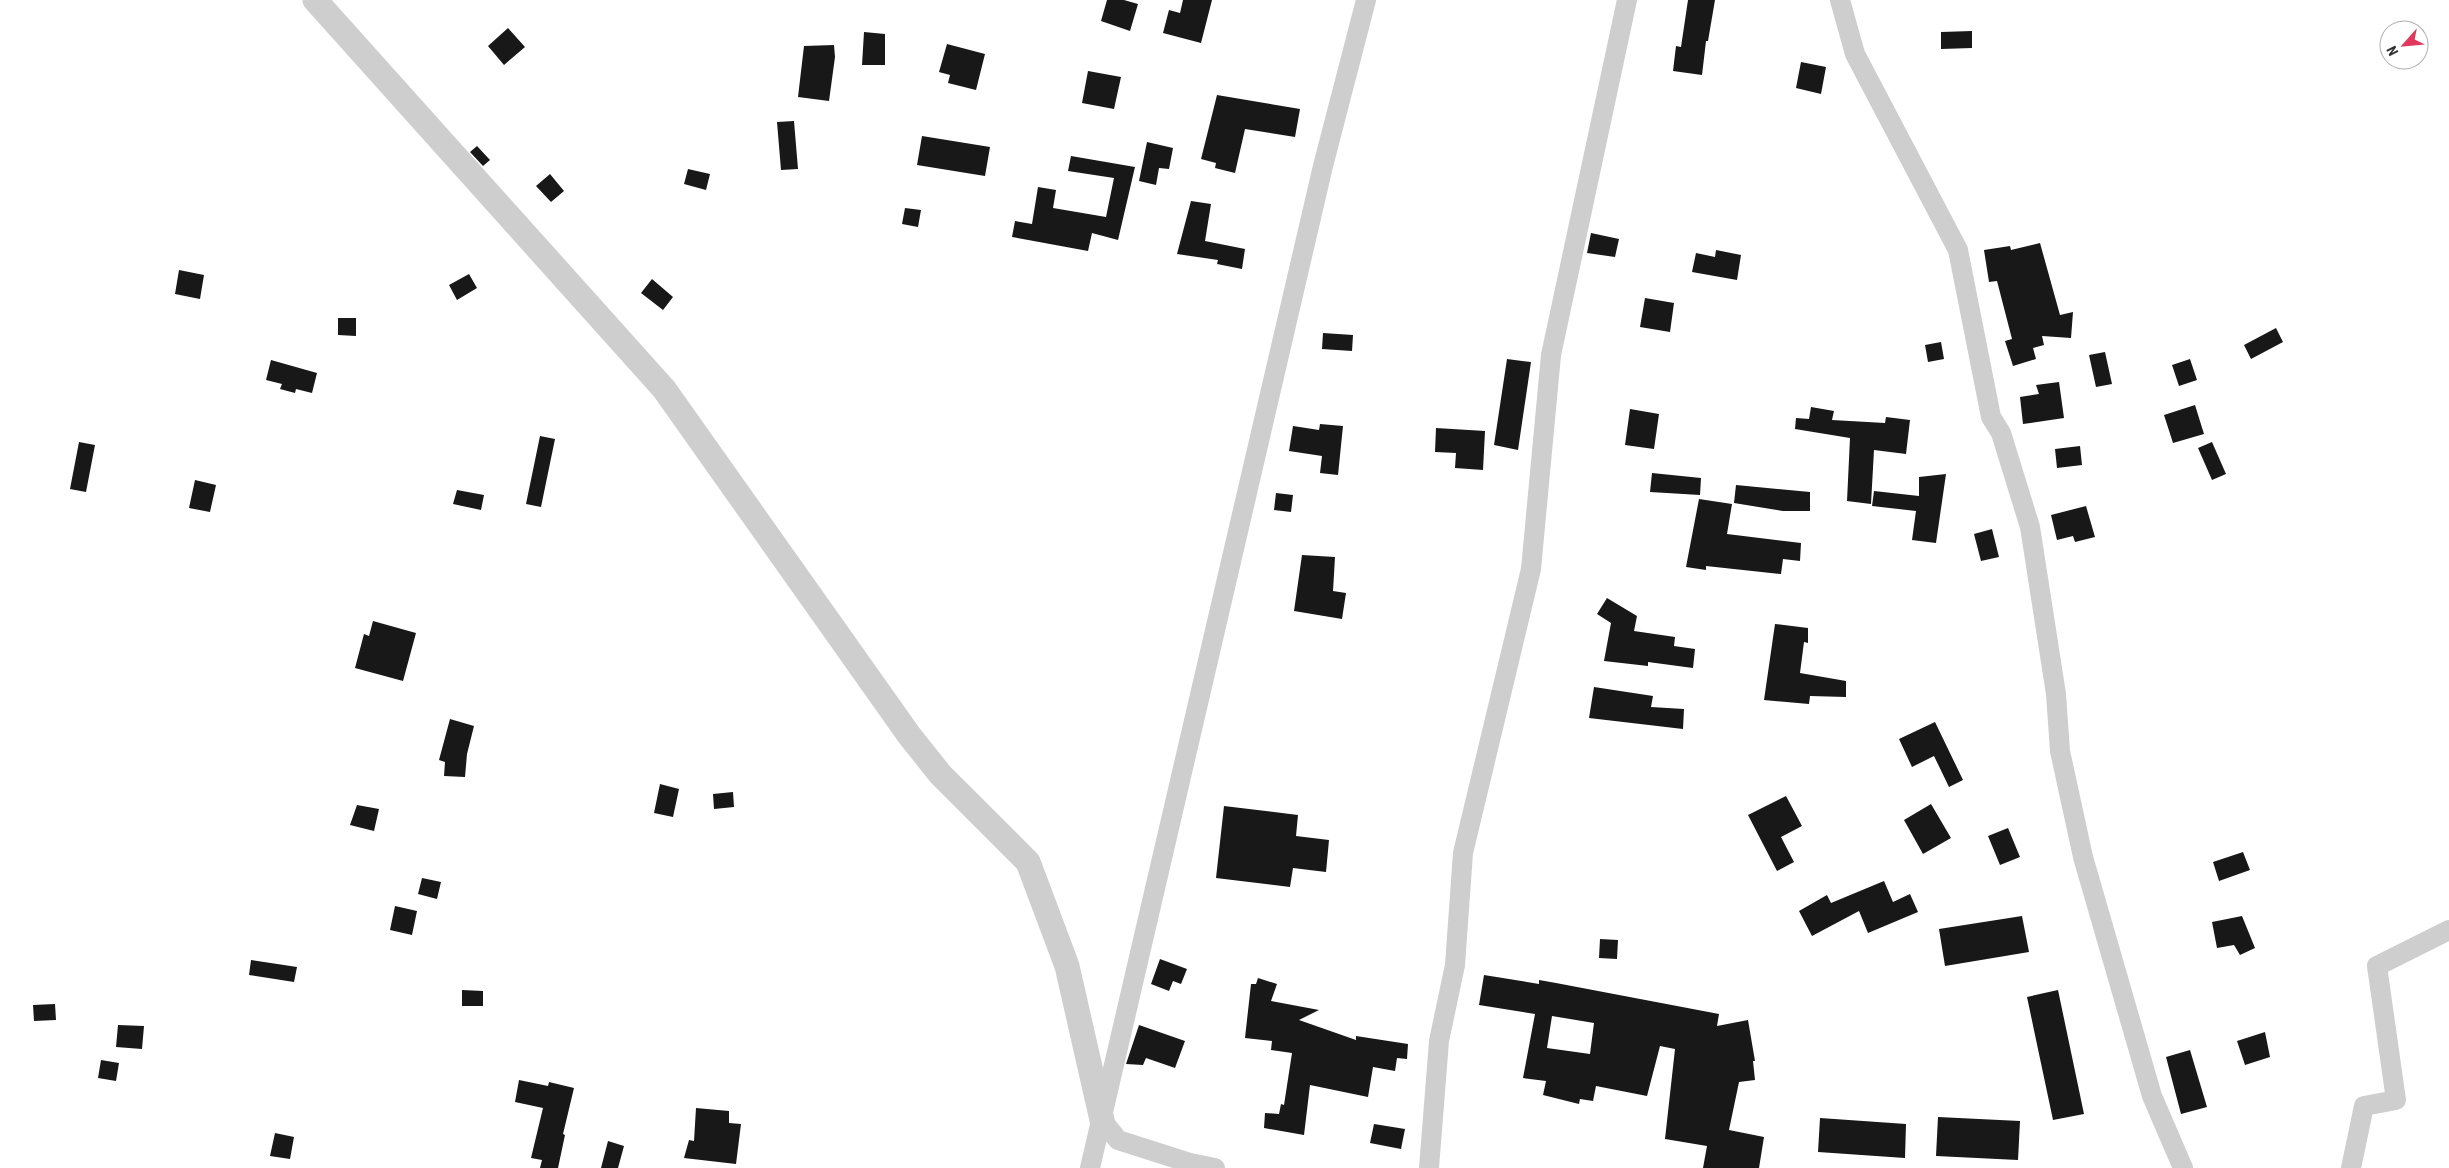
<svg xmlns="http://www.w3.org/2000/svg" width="2449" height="1168" viewBox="0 0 2449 1168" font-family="'Roboto Condensed',sans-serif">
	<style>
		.building { fill: #181818; fill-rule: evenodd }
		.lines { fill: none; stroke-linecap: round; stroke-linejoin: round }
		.minor { stroke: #cecece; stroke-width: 20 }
		.tertiary { stroke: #cecece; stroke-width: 25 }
	</style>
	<rect width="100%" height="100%" fill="#fff"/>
	<!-- building -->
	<path class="building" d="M1107,0H1124L1138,4L1130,31L1101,21Z
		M1183,0H1212L1201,43L1163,33L1169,10L1180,13Z
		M1688,0H1715L1708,41H1706L1702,75L1673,71L1676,46L1681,47Z
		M508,28L525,47L504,65L488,46Z
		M1972,31V48L1941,49V32Z
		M864,32L885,34V65H862Z
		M947,44L985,54L976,90L948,83L950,75L939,72Z
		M834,45L835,57L829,101L798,97L804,46Z
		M1801,62L1826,67L1821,94L1796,88Z
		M1088,71L1121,77L1114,109L1082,103Z
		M1217,95L1300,109L1295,137L1245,129L1235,173L1215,168L1216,163L1201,159Z
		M794,121L798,169L781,170L777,122Z
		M922,136L990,147L985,176L917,165Z
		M1147,142L1173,148L1169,169L1159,168L1156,185L1139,181Z
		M477,146L490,160L483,166L470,152Z
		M1071,156L1135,167L1118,240L1092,233L1088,251L1012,237L1015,221L1032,224L1038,187L1056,190L1053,208L1106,217L1114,178L1068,171Z
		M688,169L710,174L706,190L684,184Z
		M550,174L564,191L551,202L536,186Z
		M1191,201L1211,204L1205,241L1245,249L1242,269L1217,264L1218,260L1177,254Z
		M905,208L921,210L918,227L902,224Z
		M1591,233L1619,239L1615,257L1587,253Z
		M2040,243L2060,315L2073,312L2071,338L2042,336L2044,345L2033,348L2036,359L2013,366L2005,341L2012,339L1997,281L1989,282L1984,250L2010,246L2011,250Z
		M1716,250L1741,255L1737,280L1692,272L1696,253L1715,257Z
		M179,270L204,275L200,299L175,294Z
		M469,274L477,288L457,300L449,285Z
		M652,279L673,297L663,310L641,293Z
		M1645,298L1674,303L1670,332L1640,327Z
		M338,318H356V336L338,335Z
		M2276,328L2283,342L2251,359L2244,345Z
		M1323,333L1353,335L1352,351L1322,349Z
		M1941,342L1944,359L1928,362L1925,345Z
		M2105,352L2112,384L2096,387L2089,355Z
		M1507,359L1531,362L1518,450L1494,445Z
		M2190,359L2197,380L2179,386L2172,365Z
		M271,360L317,373L312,393L296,389L295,393L280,389L282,384L266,380Z
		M2059,382L2064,418L2023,424L2020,397L2039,394L2036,385Z
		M2195,405L2204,434L2173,443L2164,415Z
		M1811,407L1834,411L1832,420L1885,423L1886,417L1910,420L1906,454L1874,450L1871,504L1847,501L1850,438L1795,429L1796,418L1809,419Z
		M1630,409L1659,414L1654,449L1625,445Z
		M1320,424L1343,426L1338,475L1320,473L1322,456L1289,451L1293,426L1319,430Z
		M1436,428L1485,431L1483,470L1455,468L1456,453L1435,452Z
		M540,436L555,439L541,507L526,504Z
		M79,442L95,445L86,492L70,489Z
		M2212,442L2226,474L2212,480L2198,448Z
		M2080,446L2082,465L2057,468L2055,449Z
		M1652,473L1701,478L1700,495L1650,492Z
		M1946,474L1936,543L1912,540L1916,511L1872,506L1874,491L1919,496V477Z
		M195,480L216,485L210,512L189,508Z
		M1736,485L1810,492V511H1783L1734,503Z
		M457,490L484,495L481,510L453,504Z
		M1276,493L1293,495L1291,512L1274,510Z
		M1699,499L1732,504L1727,534L1801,543L1800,561L1783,559L1781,574L1706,566V570L1686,567Z
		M2086,506L2095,537L2075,542L2073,536L2057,540L2051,515Z
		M1992,529L1999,557L1981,561L1974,534Z
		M1302,555L1335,557L1333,591L1346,593L1342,619L1294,611Z
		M1607,598L1637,616L1634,631L1675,637L1674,646L1695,649L1693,668L1648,662V666L1604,661L1611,623L1597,614Z
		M373,621L416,633L403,681L355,668L364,634L369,636Z
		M1775,624L1808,628V643L1804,642L1800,673L1846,681V697L1810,696L1809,704L1764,700Z
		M1594,687L1653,696L1651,707L1684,709L1683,729L1589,718Z
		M450,719L474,726L467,754L465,777L444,776L445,762L439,760Z
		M1935,722L1963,780L1949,787L1934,756L1912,767L1899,739Z
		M660,784L679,789L673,817L654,813Z
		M733,792L734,807L714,809L713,794Z
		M1786,796L1802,826L1781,837L1794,862L1777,871L1748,815Z
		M1931,804L1951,838L1923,854L1904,820Z
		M357,805L379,809L374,831L350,825Z
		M1224,806L1298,815L1296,836L1329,840L1326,872L1293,868L1290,887L1216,878Z
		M2008,828L2020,857L2000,865L1988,836Z
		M2243,852L2250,870L2219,881L2213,862Z
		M422,878L441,882L437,899L418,894Z
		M1884,881L1893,902L1910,894L1918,912L1868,933L1859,911L1812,936L1799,911L1827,895L1831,903Z
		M395,906L417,911L412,935L390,930Z
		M2022,916L2029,952L1945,966L1939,929Z
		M2242,916L2255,948L2240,955L2234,945L2217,948L2212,922Z
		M1600,939L1618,940L1617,959L1599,958Z
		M1160,959L1187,969L1181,984L1173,981L1169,991L1151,984Z
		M251,960L297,967L294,982L249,975Z
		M1484,975L1539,984V980L1556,983L1719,1014L1717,1026L1748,1020L1755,1061H1753L1755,1080L1739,1082L1729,1130L1764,1137L1759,1168H1703L1707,1146L1665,1139L1675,1049L1660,1046L1647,1096L1596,1086L1593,1101L1580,1099L1579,1104L1543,1095L1546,1081L1523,1078L1535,1014L1479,1005ZM1552,1016L1594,1023L1590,1054L1547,1048Z
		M1258,978L1277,984L1271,1001L1319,1010L1299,1020L1356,1040V1036L1408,1044L1407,1059L1397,1058L1395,1071L1373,1067L1368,1097L1310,1085L1304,1135L1264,1128L1265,1113L1279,1114L1281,1104L1284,1105L1292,1053L1271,1050L1272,1041L1245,1038L1251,984H1256Z
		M462,990L483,991V1006H462Z
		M2058,990L2084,1114L2053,1120L2027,997Z
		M55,1004L56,1020L34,1021L33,1005Z
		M118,1025L144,1026L142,1049L116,1047Z
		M1139,1025L1185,1041L1175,1068L1146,1058L1143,1065L1126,1064Z
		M2265,1032L2270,1057L2245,1065L2237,1041Z
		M2190,1050L2207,1107L2181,1114L2166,1057Z
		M101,1060L119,1063L116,1081L98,1078Z
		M519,1080L548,1086L549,1082L574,1088L563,1134L565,1135L558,1168H540L542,1160L531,1158L543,1108L515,1102Z
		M696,1108L729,1111V1123L741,1124L736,1164L684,1158L689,1140L694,1141Z
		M1938,1117L2020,1121L2018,1160L1936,1156Z
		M1820,1118L1906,1124L1905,1158L1818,1152Z
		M1374,1124L1405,1129L1401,1149L1370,1143Z
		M275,1133L294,1137L290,1159L270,1156Z
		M608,1141L624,1146L618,1168H601Z"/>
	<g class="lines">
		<!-- minor -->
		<path class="minor" d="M1840,0L1855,54L1958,250L1991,417L2001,433L2030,527L2056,694L2060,751L2083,857L2152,1096L2183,1168
			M1102,1120L1118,1140L1190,1163L1215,1168
			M1090,1168L1323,166L1366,0
			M1429,1168L1439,1041L1455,965L1463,853L1531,569L1551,355L1627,0
			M2351,1168L2364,1106L2396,1100L2377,966L2449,930"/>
		<!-- tertiary -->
		<path class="tertiary" d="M315,0L664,389L909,735L940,774L1028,862L1067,966L1102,1120"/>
	</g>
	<!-- north arrow -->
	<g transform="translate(2404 45) rotate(243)"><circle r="24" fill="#ffffff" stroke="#adadad"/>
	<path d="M0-4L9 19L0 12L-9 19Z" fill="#e1395e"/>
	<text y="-8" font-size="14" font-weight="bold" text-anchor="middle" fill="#313131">N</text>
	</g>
</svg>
